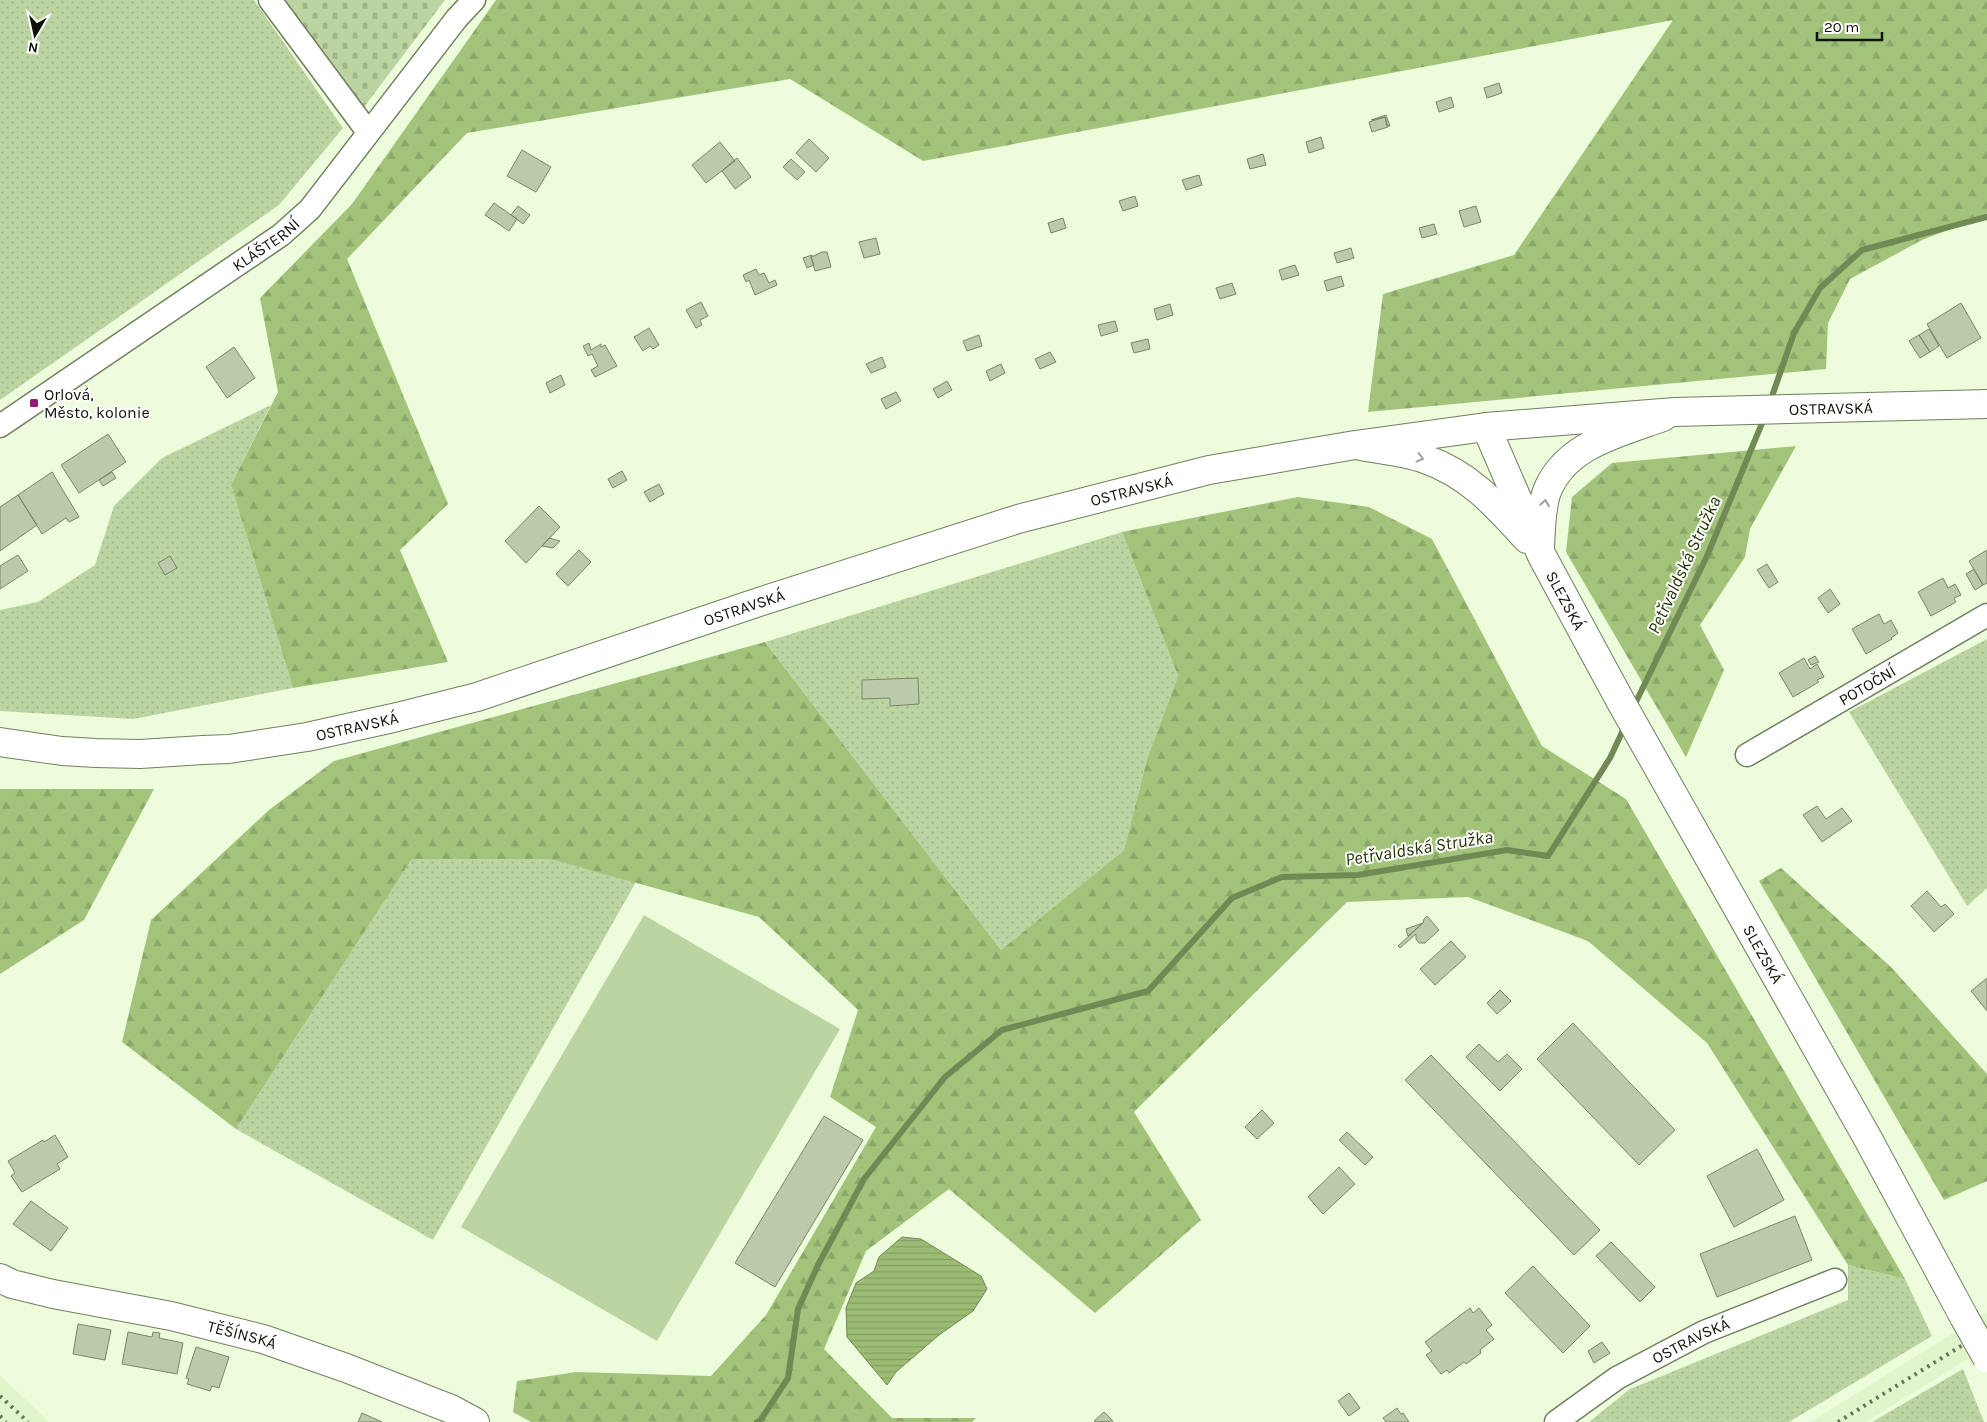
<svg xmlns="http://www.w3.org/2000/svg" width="1987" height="1422" viewBox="0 0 1987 1422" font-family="Karla,sans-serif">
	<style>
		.built { fill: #e1f4cc }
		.grass { fill: url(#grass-dots) }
		.forest { fill: url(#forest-firs) }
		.cemetery { fill: url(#cemetery-stones) }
		.pitch { fill: #bcd4a1 }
		.water { fill: url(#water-rules); stroke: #718954 }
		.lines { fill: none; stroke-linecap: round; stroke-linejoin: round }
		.stream { stroke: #718954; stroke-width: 6 }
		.building { fill: #bbcaaa; stroke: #798769 }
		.minor-casing { stroke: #717e61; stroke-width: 25 }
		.tertiary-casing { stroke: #717e61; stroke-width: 30 }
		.secondary-casing { stroke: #717e61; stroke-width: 30 }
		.primary-casing { stroke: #717e61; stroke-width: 30 }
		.minor { stroke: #fff; stroke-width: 22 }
		.tertiary { stroke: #fff; stroke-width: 28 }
		.secondary { stroke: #fff; stroke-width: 28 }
		.primary { stroke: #fff; stroke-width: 28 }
		.rail { stroke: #68715d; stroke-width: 4; stroke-dasharray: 2.5 5; stroke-linecap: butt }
		.secondary-bridge-casing { stroke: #717e61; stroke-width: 30; stroke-linecap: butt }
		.secondary-bridge { stroke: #fff; stroke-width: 28 }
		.oneway { stroke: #9fa19c }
		.poi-dot { fill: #901a79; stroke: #fff; stroke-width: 2 }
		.labels { text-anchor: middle; stroke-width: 4; stroke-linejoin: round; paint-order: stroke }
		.street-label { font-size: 16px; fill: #0e1308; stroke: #fff }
		.poi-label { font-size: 16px; fill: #0e1308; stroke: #fff; text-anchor: start }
		.water-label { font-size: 18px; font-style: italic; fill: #213400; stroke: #fff }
	</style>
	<defs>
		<pattern id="grass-dots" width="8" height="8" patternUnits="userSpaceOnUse" patternTransform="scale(1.25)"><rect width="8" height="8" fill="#bcd4a1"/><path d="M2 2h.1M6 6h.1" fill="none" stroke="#a0b589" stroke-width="1.8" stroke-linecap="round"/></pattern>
		<pattern id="forest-firs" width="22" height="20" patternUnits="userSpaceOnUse" patternTransform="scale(1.25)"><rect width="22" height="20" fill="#a3c37b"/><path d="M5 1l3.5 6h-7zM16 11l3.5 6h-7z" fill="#8ba769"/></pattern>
		<pattern id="cemetery-stones" width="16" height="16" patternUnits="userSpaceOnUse" patternTransform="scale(1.25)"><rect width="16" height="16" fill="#bcd4a1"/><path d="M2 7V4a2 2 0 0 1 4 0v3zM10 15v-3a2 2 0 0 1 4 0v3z" fill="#a0b589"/></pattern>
		<pattern id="water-rules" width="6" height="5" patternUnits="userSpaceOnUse" patternTransform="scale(1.25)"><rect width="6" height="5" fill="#9cbc74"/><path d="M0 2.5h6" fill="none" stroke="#85a163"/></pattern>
	</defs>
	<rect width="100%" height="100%" fill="#edfcdb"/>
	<!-- built -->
	<path class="built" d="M1987,1312V1347L1866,1422H1811Z
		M0,1375L49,1422H0Z"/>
	<!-- grass -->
	<path class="grass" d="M0,0H254L343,128L279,205L0,400Z
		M271,405L231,485L293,688L133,719L0,711V610L38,602L95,565L114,506L162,458Z
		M1122,532L1178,676L1147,759L1124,850L1001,950L765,642Z
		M1987,639V888L1967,906L1849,712Z
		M412,859H550L636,882L433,1240L236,1129Z
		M1848,1265L1905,1279L1932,1336L1789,1422H1589L1630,1389L1848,1300Z
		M1963,1369L1984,1422H1872Z"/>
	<!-- forest -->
	<path class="forest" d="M496,0H1987V215L1922,240L1850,279L1828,323L1826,369L1368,412L1383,294L1514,255L1673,20L923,161L790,79L467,133L347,259L448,504L400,550L448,662L293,688L231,485L278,392L260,298L352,204Z
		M1796,446L1750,529L1745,557L1700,625L1724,670L1686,757L1566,552L1572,497L1612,463Z
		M1298,497L1369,507L1432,539L1542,746L1626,799L1905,1279L1848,1265L1707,1043L1588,941L1468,897L1347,902L1134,1112L1201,1220L1095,1313L949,1189L866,1251L824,1349L892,1418H976L972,1422H531L513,1412L517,1381L576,1372L711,1376L766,1315L876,1127L830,1097L858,1010L759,917L550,859H412L236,1129L122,1042L151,920L269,810L334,761L765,642L1001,950L1124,850L1147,759L1178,676L1122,532Z
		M0,789H154L84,920L0,974Z
		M1781,868L1892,968L1987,1074V1181L1944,1200L1759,881Z"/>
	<!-- cemetery -->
	<path class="cemetery" d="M283,0H445L361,111Z"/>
	<!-- pitch -->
	<path class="pitch" d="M644,915L840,1029L657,1341L461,1227Z"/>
	<!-- water -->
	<path class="water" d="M902,1237L921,1239L981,1276L987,1289L973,1311L939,1335L896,1372L887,1385L847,1337L846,1308L856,1283L874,1271L879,1257Z"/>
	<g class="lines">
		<!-- stream -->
		<path class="stream" d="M1770,402L1794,333L1820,288L1862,250L1987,217
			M1633,708L1707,556L1765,416
			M757,1422L760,1421L788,1378L798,1309L818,1265L864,1179L945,1077L1002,1030L1148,991L1232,898L1282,877L1358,875L1507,850L1548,856L1610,758L1625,726"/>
	</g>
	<!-- building -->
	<path class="building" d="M1499,83L1502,93L1487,98L1484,88Z
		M1451,97L1454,107L1439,112L1436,102Z
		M1386,115L1390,126H1387L1385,117L1371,120Z
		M1385,117L1388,127L1372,132L1369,122Z
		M1321,137L1324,148L1309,153L1306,142Z
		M809,139L829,158L816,172L796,153Z
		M720,142L735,161L706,183L692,165Z
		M522,150L551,167L536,192L507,176Z
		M1263,154L1266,165L1250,169L1247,159Z
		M737,158L751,177L735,189L722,171Z
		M791,159L805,172L797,180L783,167Z
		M1199,175L1202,185L1186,190L1182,180Z
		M1135,196L1138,206L1123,211L1119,201Z
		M494,203L517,219L509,231L485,215Z
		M518,206L530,215L523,224L511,215Z
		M1476,206L1481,222L1464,227L1459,211Z
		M1063,218L1066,228L1051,233L1048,223Z
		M1434,224L1437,234L1422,238L1419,228Z
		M876,238L880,254L864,258L859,242Z
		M1351,248L1354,258L1337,263L1334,253Z
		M822,252H827L831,267L815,271L811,257Z
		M812,255L811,257L814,265L807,268L803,258Z
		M1295,265L1299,275L1282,280L1279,270Z
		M756,269L759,275L764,273L769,283L775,280L777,285L755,295L749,280L746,282L743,275Z
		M1341,276L1344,286L1327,291L1324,281Z
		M1232,283L1236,294L1220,299L1216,288Z
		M701,302L708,316L700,320L702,325L696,328L686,310Z
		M1961,303L1981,338L1947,358L1927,324Z
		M1170,304L1173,315L1157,320L1154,309Z
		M1115,321L1118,331L1101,336L1098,325Z
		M649,328L659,345L653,349L650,346L643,351L634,337Z
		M1929,329L1939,346L1930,352L1919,335Z
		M979,335L982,346L967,351L963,341Z
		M1919,335L1930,352L1920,358L1909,341Z
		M1148,339L1150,349L1134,353L1131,343Z
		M589,343L591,350L601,344V347L605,345L617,366L595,377L591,370L598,366L592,354L588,356L583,346Z
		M234,347L255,378L227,398L206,367Z
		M1050,352L1056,362L1040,369L1035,359Z
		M882,357L886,367L871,373L866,364Z
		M1001,364L1005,373L990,381L986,371Z
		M561,375L565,385L550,393L546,383Z
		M947,381L952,390L938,398L933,389Z
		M896,392L901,401L886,409L881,399Z
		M108,434L126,462L79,493L61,465Z
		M622,471L627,480L613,488L608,479Z
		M52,472L79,517L69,522L66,518L42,534L18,495Z
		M112,472L116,478L103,486L99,480Z
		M659,484L664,494L650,502L644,492Z
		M18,495L37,525L0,551V507Z
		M539,506L560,527L526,563L505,541Z
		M549,538L560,541L553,548L542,546Z
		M579,550L591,562L568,586L556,574Z
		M1987,550V583L1983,585L1969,561Z
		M18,555L28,571L0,589V566Z
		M170,556L177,568L165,575L158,563Z
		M1767,564L1778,582L1769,588L1757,570Z
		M1974,569L1983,585L1975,590L1966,574Z
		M1943,578L1948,588L1955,584L1961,595L1954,598L1956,602L1931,616L1918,592Z
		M1830,589L1840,604L1828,613L1818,598Z
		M1879,614L1884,624L1891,620L1898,633L1891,638L1892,639L1866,654L1852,629Z
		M1815,656L1819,662L1811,665L1808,660Z
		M1804,658L1810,669L1817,664L1824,677L1817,680L1819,682L1793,697L1779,673Z
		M918,678L919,704L890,706V698L862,699V680Z
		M1817,806L1826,819L1842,808L1852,821L1822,842L1803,815Z
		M1927,891L1941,907L1945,904L1954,914L1934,932L1911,906Z
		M1427,916L1439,930L1425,943H1419L1416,939V934L1400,948L1398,946L1423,923L1424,919Z
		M1423,923L1408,936L1406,929Z
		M1451,941L1466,957L1435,985L1420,969Z
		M1987,978V1011L1971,991Z
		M1500,990L1511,1001L1497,1014L1487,1003Z
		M1573,1023L1675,1130L1639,1165L1537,1059Z
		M1479,1044L1498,1062L1507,1054L1522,1069L1500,1091L1466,1057Z
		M1431,1055L1600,1230L1574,1255L1405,1080Z
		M1262,1110L1274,1123L1257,1139L1245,1127Z
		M824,1116L863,1140L775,1287L735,1263Z
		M1347,1132L1373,1157L1365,1165L1339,1140Z
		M55,1135L68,1157L57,1164L60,1169L22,1192L11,1176L15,1173L8,1161L43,1140L44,1142Z
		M1757,1149L1784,1200L1734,1227L1707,1176Z
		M1339,1167L1355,1184L1323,1214L1308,1197Z
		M31,1201L68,1228L51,1251L13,1224Z
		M1795,1216L1812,1260L1717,1297L1700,1254Z
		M1611,1242L1655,1287L1640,1302L1596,1256Z
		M1533,1266L1590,1326L1563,1353L1505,1293Z
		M1470,1308L1473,1313L1479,1308L1492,1325L1486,1330L1494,1339L1480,1350L1481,1353L1466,1364L1464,1362L1449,1373L1447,1370L1441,1374L1426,1355L1432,1351L1425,1342Z
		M78,1324L111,1330L105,1360L73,1354Z
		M128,1332L152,1337L153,1332L160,1333L159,1338L183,1343L177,1374L122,1364Z
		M1602,1342L1610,1353L1594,1363L1588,1351Z
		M196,1347L229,1357L219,1388L212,1386L210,1391L187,1384L189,1379L186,1378Z
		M1349,1393L1360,1408L1349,1416L1338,1401Z
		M1397,1408L1401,1414L1403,1413L1409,1422H1386L1383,1418Z
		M1104,1412L1113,1421L1095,1422L1094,1421Z
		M362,1413L382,1422H358Z"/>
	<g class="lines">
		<!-- minor casing -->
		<g class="minor-casing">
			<g id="minor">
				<path d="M270,0L368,132"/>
				<path id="s1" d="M0,426L281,235L310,209L457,18L474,0"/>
				<path id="s2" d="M1747,755L1987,615"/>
				<path id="s3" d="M1556,1422L1617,1378L1704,1332L1835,1280"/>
			</g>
		</g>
		<!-- tertiary casing -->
		<g class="tertiary-casing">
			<g id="tertiary">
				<path id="s4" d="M0,1278L12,1284L53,1294L171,1316L263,1339L346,1368L451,1409L475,1422"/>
			</g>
		</g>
		<!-- secondary casing -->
		<g class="secondary-casing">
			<g id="secondary">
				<path id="s5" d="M1486,427L1542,556L1621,702L1867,1137L1964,1317"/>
				<path d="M1361,446C1382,450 1405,452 1425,459C1469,474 1497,506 1527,539"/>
				<path d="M1540,547C1541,530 1541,510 1546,494C1563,445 1619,433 1663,417"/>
			</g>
		</g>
		<!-- primary casing -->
		<g class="primary-casing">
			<g id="primary">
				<path id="s6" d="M0,742L62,751L96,753L140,754L203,750L229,749L307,737L393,718L477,697L759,602L1018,519L1209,470L1355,445L1486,427L1675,412L1987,404"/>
			</g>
		</g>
		<!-- minor -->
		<use href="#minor" class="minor"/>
		<!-- tertiary -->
		<use href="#tertiary" class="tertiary"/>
		<!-- secondary -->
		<use href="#secondary" class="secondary"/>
		<!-- primary -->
		<use href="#primary" class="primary"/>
		<!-- rail -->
		<path class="rail" d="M0,1396L28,1422
			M0,1416L6,1422
			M1838,1422L1987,1330"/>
		<!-- secondary-bridge casing -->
		<g class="secondary-bridge-casing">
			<path id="secondary-bridge" d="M1964,1317L1987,1358"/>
		</g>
		<!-- secondary-bridge -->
		<use href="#secondary-bridge" class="secondary-bridge"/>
	</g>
	<!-- one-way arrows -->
	<defs><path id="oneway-chevron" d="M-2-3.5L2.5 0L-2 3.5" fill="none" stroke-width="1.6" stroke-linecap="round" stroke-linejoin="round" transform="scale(1.25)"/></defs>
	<g class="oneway">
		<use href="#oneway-chevron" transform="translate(1420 458) rotate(14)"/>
		<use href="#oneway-chevron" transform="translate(1545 503) rotate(-80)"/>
	</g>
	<!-- markers -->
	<rect class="poi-dot" x="29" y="398" width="10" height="10" rx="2.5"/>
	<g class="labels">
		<!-- street labels -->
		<g class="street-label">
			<text dy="6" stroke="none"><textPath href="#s1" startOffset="322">KLÁŠTERNÍ</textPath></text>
			<text dy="6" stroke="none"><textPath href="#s6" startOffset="1876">OSTRAVSKÁ</textPath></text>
			<text dy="6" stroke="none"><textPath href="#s6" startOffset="1170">OSTRAVSKÁ</textPath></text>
			<text dy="6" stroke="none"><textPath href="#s5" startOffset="191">SLEZSKÁ</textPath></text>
			<text dy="6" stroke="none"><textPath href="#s6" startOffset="765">OSTRAVSKÁ</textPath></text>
			<text dy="6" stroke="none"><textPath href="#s2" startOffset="139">POTOČNÍ</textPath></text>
			<text dy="6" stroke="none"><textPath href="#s6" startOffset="360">OSTRAVSKÁ</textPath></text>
			<text dy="6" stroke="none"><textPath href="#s5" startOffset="596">SLEZSKÁ</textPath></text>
			<text dy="6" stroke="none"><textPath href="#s4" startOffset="249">TĚŠÍNSKÁ</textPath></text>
			<text dy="6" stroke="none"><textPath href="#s3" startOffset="158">OSTRAVSKÁ</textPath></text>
		</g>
		<!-- poi labels -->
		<g class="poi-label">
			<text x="44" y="400">Orlová,<tspan x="44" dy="18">Město, kolonie</tspan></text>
		</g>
		<!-- water labels -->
		<g class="water-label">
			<text transform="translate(1684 565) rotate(-65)" y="6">Petřvaldská Stružka</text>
			<text transform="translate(1419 848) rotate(-9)" y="6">Petřvaldská Stružka</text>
		</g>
	</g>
	<!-- north arrow -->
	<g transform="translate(35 35) rotate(189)" stroke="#ffffff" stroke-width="4" paint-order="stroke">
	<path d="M0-4L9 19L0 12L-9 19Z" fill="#0e1308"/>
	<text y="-8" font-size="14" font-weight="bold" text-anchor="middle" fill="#0e1308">N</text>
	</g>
	<!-- scale -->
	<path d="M1817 32v8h65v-8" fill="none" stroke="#0e1308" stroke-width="2.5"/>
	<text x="1824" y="32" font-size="15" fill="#0e1308" stroke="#ffffff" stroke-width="4" paint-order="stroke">20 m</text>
</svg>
